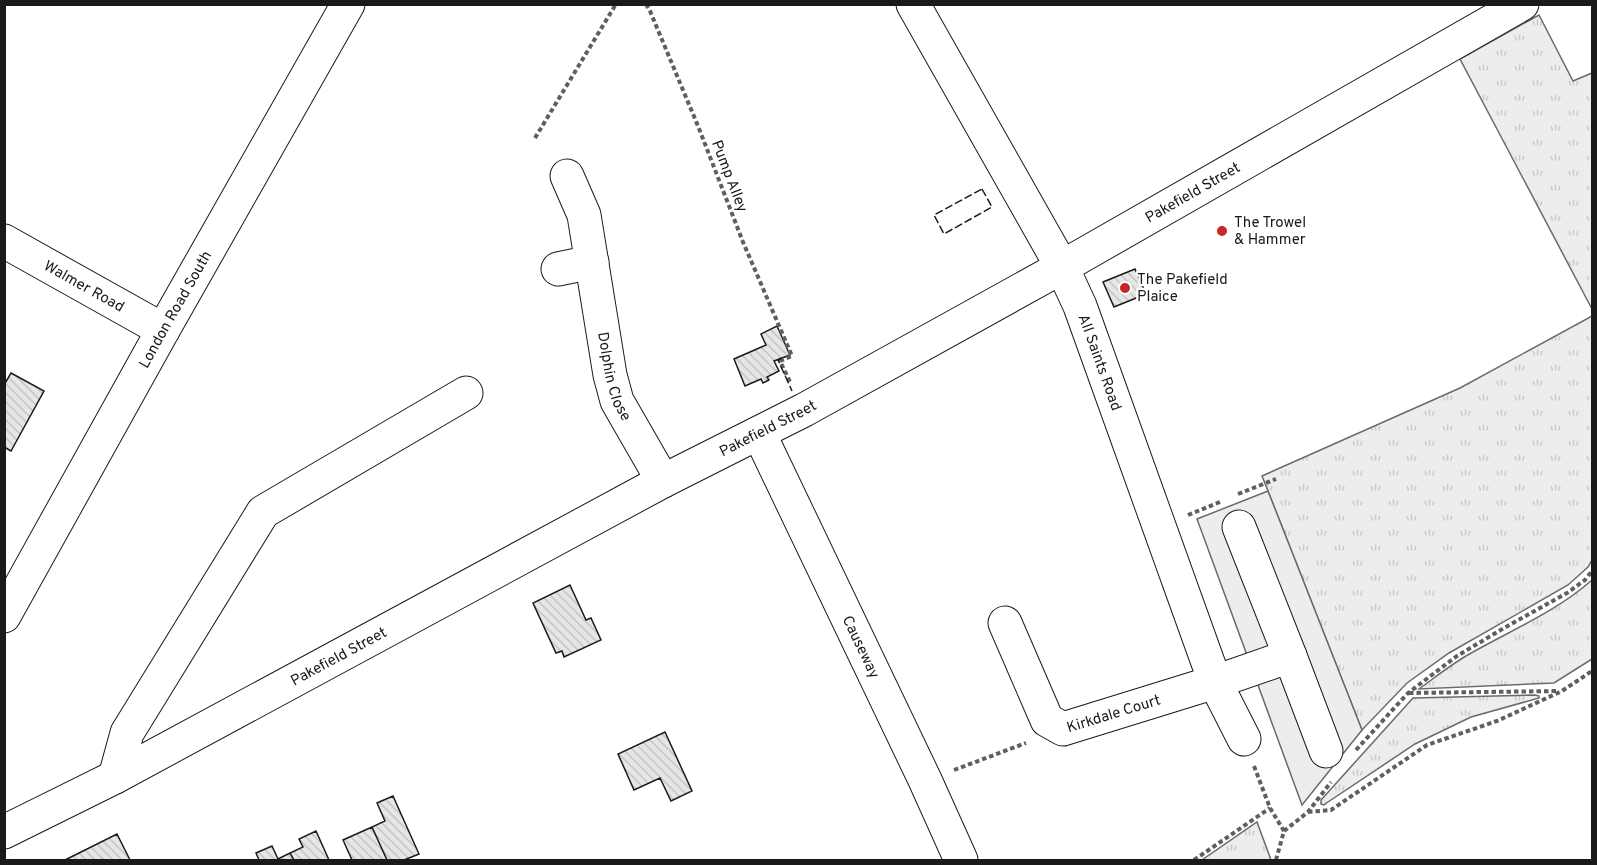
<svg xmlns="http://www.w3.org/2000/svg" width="1597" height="865" viewBox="0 0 1597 865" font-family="Overpass,sans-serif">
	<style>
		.grass { fill: url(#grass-tufts); stroke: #6a6a6a; stroke-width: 1.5 }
		.built { fill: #ededed; stroke: #6a6a6a; stroke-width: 1.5 }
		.building { fill: url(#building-back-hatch); stroke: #1a1a1a; stroke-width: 1.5 }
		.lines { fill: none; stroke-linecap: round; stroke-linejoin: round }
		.minor-casing { stroke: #1a1a1a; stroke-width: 35 }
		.major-casing { stroke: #1a1a1a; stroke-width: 35 }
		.path { stroke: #5f5f5f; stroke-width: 4; stroke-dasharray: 4.5 3; stroke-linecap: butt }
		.minor { stroke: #fff; stroke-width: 33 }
		.major { stroke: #fff; stroke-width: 33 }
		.fence { stroke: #1a1a1a; stroke-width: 1.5; stroke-dasharray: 8 3; stroke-linecap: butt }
		.poi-dot { fill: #c62828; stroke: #fff; stroke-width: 2 }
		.labels { text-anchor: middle; stroke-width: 4.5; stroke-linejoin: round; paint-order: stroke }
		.street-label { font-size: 15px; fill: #1a1a1a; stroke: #fff }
		.poi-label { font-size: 15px; fill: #1a1a1a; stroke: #fff; text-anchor: start }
	</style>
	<defs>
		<pattern id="grass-tufts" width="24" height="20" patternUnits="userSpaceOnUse" patternTransform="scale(1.5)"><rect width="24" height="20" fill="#ededed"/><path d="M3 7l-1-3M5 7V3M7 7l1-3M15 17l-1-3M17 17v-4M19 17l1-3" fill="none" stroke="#cbcbcb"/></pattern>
		<pattern id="building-back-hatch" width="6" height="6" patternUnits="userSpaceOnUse" patternTransform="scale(1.5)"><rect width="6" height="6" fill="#e6e6e6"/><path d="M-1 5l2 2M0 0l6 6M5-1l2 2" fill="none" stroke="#c5c5c5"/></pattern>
	</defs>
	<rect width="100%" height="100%" fill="#fff"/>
	<!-- grass -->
	<path class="grass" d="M1539,15L1573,81L1592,73V309L1460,59Z
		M1592,316V560L1588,567L1568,585L1449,653L1407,683L1362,730L1262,476L1460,388Z
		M1592,580V659L1554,683L1419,689C1437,676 1454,662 1473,652C1514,629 1557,611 1592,580Z
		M1535,695L1539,696V698L1471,717L1415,744L1328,802L1324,805L1321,804V800L1413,698Z
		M1257,822L1271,860H1202Z"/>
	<!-- built -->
	<path class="built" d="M1268,491L1362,730L1302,805L1197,519Z"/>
	<!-- building -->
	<path class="building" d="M1135,269L1146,294L1114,307L1103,282Z
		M777,326L790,355L774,361L779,371L767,377L769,380L763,383L761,379L745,386L734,359L766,345L761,334Z
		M11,373L44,391L11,451L4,447V385Z
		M570,585L586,620L591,618L601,640L564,657L562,651L556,653L533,603Z
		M665,732L692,791L671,801L660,778L634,790L618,754Z
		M393,796L419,854L404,860H387L372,827L385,821L377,803Z
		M372,827L387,860H352L343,840Z
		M316,831L329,860H294L290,853L303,847L299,839Z
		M117,834L130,860H65Z
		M272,846L278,859L290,853L294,860H259L256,853Z"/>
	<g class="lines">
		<!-- minor casing -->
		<g class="minor-casing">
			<g id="minor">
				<path id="s1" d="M913,4L1062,267L1080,306L1215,682L1244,739"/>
				<path id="s2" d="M567,176L584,215L610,375L617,401L663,481"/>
				<path id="s3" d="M4,241L163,330"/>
				<path d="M558,269L592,262"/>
				<path id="s4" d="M759,433L925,780L961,860"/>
				<path id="s5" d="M1005,623L1047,720L1063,729L1215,682L1290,656L1239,527"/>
				<path d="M1290,656L1326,751"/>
				<path d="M115,777L127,733L263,512L466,393"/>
				<path id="s6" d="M4,832L115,777L663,481L804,410L1062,267L1522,4"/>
			</g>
		</g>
		<!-- major casing -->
		<g class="major-casing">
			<g id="major">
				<path id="s7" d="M4,616L163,330L348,4"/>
			</g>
		</g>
		<!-- path -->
		<path class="path" d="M646,4L650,11L698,126L743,242L792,356L780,361L791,384
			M535,138L616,4
			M1238,494L1276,479
			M1188,515L1220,502
			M1409,693L1558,691
			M1356,750L1408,693L1457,656L1504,628L1567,593L1585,580L1592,571
			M1254,766L1270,808L1284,831
			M954,770L1026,743
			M1308,812L1331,810L1427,745L1497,721L1562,691L1592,671
			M1194,860L1270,808
			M1276,860L1284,831L1308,812L1331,782"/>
		<!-- minor -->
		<use href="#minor" class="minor"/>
		<!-- major -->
		<use href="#major" class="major"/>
		<!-- fence -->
		<path class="fence" d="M982,189L992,207L944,234L934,215Z
			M782,358L778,360L792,391"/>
	</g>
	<!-- markers -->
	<g class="poi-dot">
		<circle cx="1222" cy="231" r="6"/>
		<circle cx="1125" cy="288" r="6"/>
	</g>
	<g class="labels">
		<!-- street labels -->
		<g class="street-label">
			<text transform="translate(730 176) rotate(69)" y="5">Pump Alley</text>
			<text dy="5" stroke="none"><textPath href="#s6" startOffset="1350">Pakefield Street</textPath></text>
			<text dy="5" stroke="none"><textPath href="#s3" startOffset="92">Walmer Road</textPath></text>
			<text dy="5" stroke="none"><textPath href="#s7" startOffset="351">London Road South</textPath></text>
			<text dy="5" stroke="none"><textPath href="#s1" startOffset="405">All Saints Road</textPath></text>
			<text dy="5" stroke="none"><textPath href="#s2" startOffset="207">Dolphin Close</textPath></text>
			<text dy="5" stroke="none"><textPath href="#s6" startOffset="864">Pakefield Street</textPath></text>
			<text dy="5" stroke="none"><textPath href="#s4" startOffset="237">Causeway</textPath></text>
			<text dy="5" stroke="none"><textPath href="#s6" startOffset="378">Pakefield Street</textPath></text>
			<text dy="5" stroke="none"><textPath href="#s5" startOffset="177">Kirkdale Court</textPath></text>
		</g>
		<!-- poi labels -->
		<g class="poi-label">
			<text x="1234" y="227">The Trowel<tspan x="1234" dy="17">&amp; Hammer</tspan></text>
			<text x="1137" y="284">The Pakefield<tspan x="1137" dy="17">Plaice</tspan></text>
		</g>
	</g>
	<!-- border -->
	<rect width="1597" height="865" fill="none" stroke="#1a1a1a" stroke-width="12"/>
</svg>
